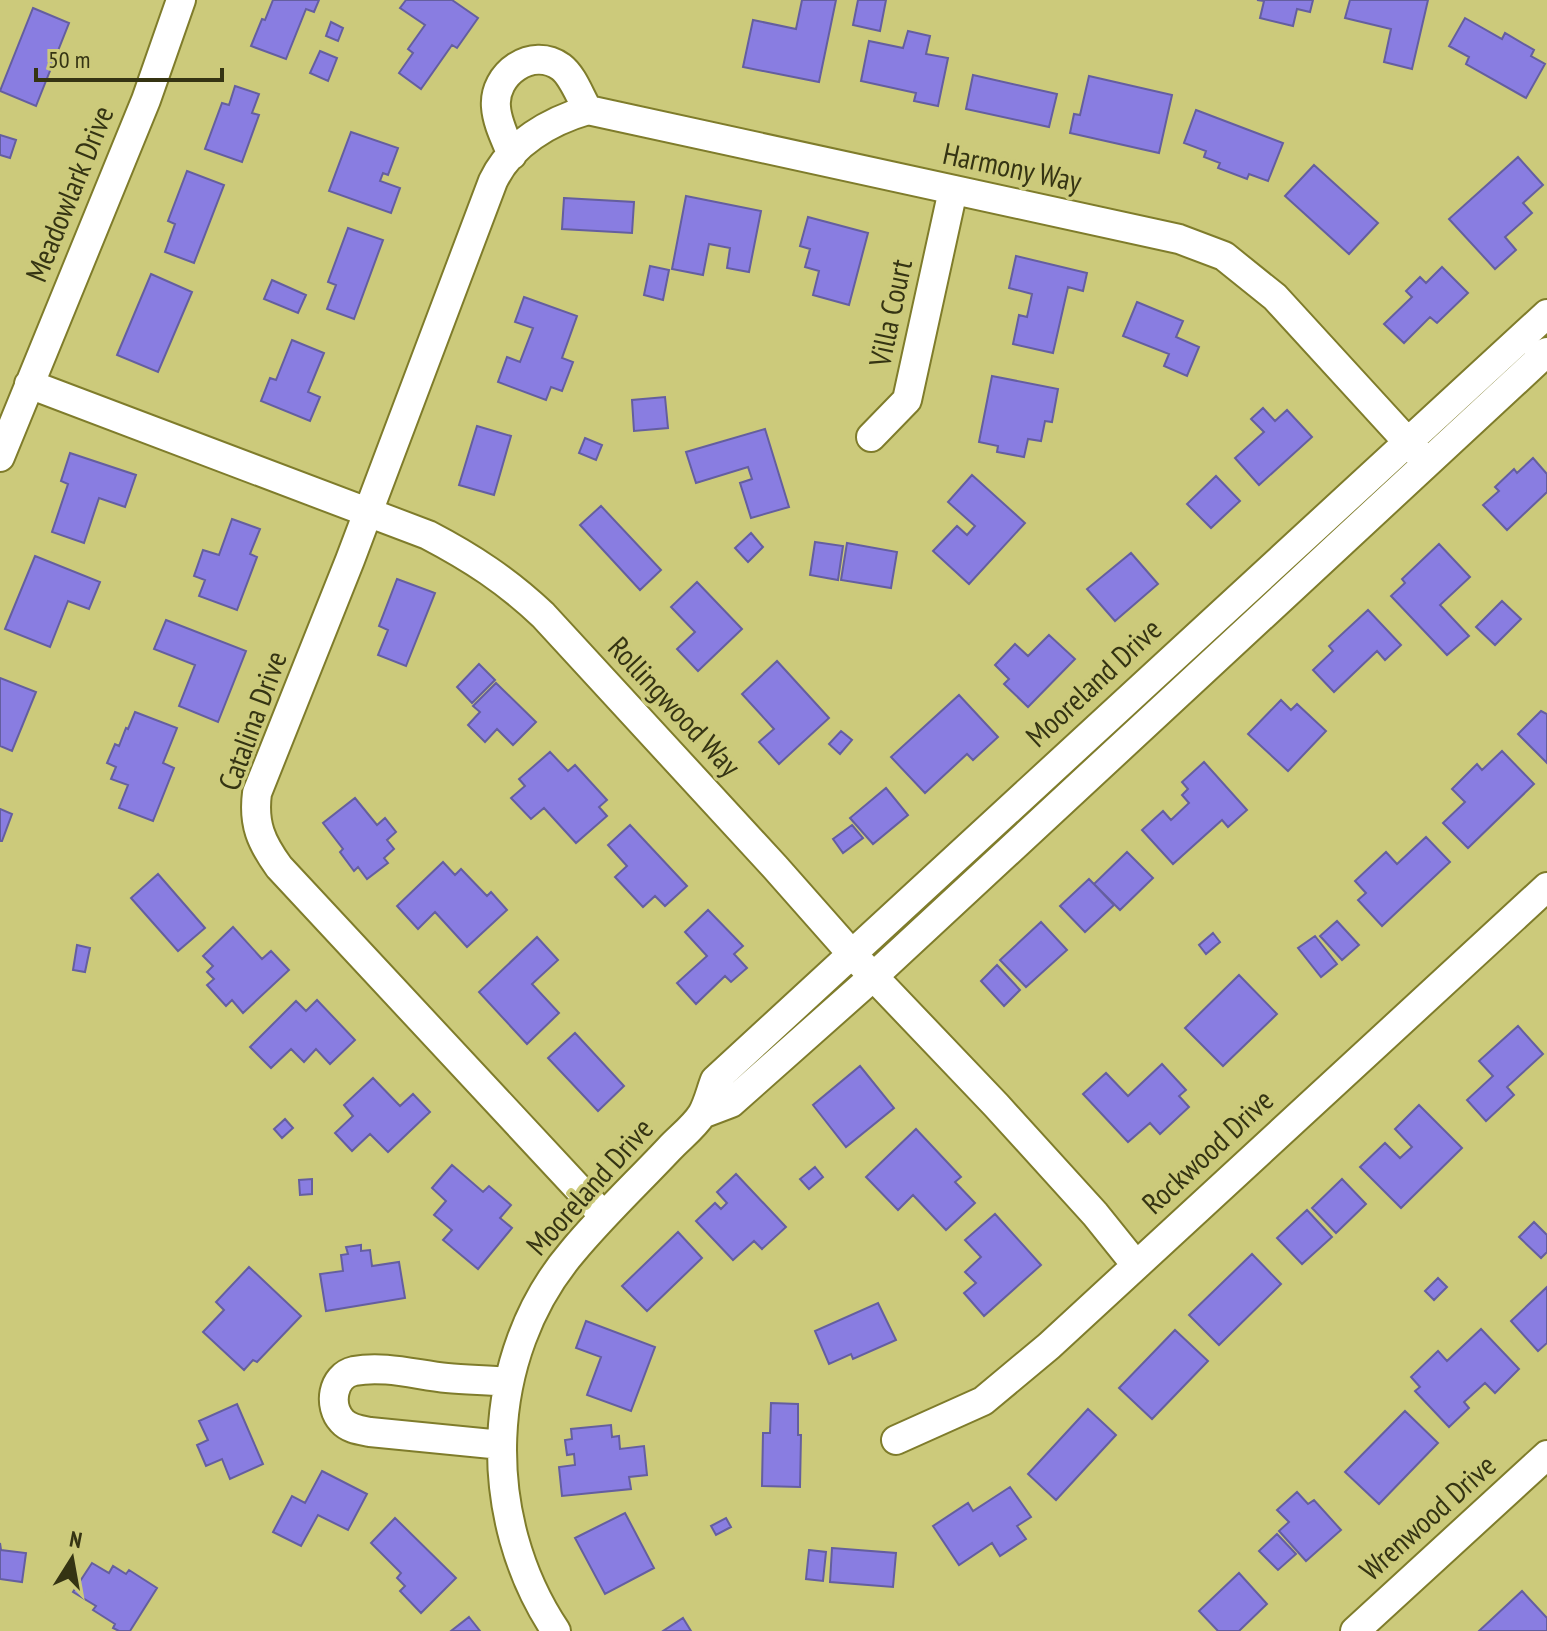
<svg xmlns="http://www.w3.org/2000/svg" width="1547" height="1631" viewBox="0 0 1547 1631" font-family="'PT Sans Narrow',sans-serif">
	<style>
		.building { fill: #897de1; stroke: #645e9f; stroke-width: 2 }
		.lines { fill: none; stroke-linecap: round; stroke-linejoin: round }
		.minor-casing { stroke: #7f7c2b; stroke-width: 32 }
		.minor { stroke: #fff; stroke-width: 28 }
		.labels { text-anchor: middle; stroke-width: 7; stroke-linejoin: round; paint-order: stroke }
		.street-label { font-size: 30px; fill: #353413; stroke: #ccca7b }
	</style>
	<rect width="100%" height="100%" fill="#ccca7b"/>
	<!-- building -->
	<path class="building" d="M273,0H319L314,12L306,9L286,59L251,46L262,19L265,20Z
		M406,0H452L478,18L457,48L452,45L421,89L399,73L413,53L408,49L425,25L400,8Z
		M802,0H836L819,82L743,67L753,20L796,29Z
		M858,0H886L880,31L853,25Z
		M1257,0H1313L1310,12L1297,9L1293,26L1260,18L1264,1Z
		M1350,0H1428L1412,69L1384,62L1391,29L1345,18Z
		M33,8L69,23L36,106L0,91Z
		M1465,18L1502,39L1505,33L1534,50L1531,56L1545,64L1526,98L1466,64L1469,57L1449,46Z
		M331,22L343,28L338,41L326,36Z
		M908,31L930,36L926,54L948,58L938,106L914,101L916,93L861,81L869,41L903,48Z
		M320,51L337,58L328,81L310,73Z
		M973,75L1057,94L1049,127L966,109Z
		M1089,76L1172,95L1159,153L1070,133L1074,114L1080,115Z
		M235,86L259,94L252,113L259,115L242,162L205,149L222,103L229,105Z
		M1196,110L1283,143L1268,181L1249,174L1247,179L1218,168L1220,163L1204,157L1206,151L1184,143Z
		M351,132L398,148L388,175L383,173L380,181L400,188L391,213L329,191Z
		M0,135L16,140L10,158L0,155Z
		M1518,157L1543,185L1523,203L1532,213L1505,237L1516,250L1495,269L1449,219Z
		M1314,165L1378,223L1349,254L1285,196Z
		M187,171L224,185L194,263L165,252L175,224L168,221Z
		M686,196L761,211L749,272L727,268L730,248L709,244L703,275L672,269Z
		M564,198L634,202L632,233L562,229Z
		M808,217L868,233L849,305L813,295L819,271L805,267L810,249L800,246Z
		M348,228L383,240L354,319L327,309L336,285L328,282Z
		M1016,256L1087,273L1083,291L1068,287L1053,353L1013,344L1019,315L1027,317L1032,294L1009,288Z
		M650,266L669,270L663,300L644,295Z
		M1442,267L1468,293L1437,323L1430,317L1404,343L1384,324L1412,297L1406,291L1420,277L1426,283Z
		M151,274L192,292L158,372L117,355Z
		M272,280L306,295L298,313L264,299Z
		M524,297L577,316L562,358L573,362L562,391L551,387L546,400L498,382L507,357L520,362L533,328L515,322Z
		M1137,302L1183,321L1176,337L1199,347L1187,376L1164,366L1169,354L1123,336Z
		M292,340L324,353L308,392L320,397L310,421L261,401L270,378L276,380Z
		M992,376L1058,389L1052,422L1045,421L1041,441L1028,439L1024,457L997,452L998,446L979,442Z
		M665,397L668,428L634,431L632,400Z
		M1263,408L1275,421L1287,410L1312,437L1259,485L1235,458L1264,432L1251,419Z
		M477,426L511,436L494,495L459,485Z
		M765,429L789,507L751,518L740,483L752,479L748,467L696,483L686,452Z
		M585,438L602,445L596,460L579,453Z
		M70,453L136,475L125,507L99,498L84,543L52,532L68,484L61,481Z
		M1533,458L1547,474V492L1507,530L1483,505L1499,491L1495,487L1514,469L1517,473Z
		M972,475L1025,523L969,584L933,551L957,526L967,535L975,526L948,502Z
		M1216,476L1240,501L1211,528L1187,504Z
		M601,506L661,570L640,590L580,525Z
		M232,519L260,529L250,554L257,557L237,610L199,596L205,580L194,576L203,550L219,555Z
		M751,533L763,547L748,562L735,548Z
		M815,542L843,546L838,580L810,575Z
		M847,543L897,552L891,588L841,580Z
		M1439,544L1470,577L1440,605L1469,636L1447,655L1391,596L1405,583L1402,579Z
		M1131,553L1158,584L1115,621L1087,589Z
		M35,556L100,582L89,609L68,601L50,647L5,629Z
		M397,579L435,593L406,666L378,655L388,630L379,626Z
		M697,582L742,629L698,671L677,649L695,632L671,607Z
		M1502,601L1521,619L1495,645L1476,627Z
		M1368,610L1401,645L1385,660L1377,651L1334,692L1313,670L1333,651L1329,646Z
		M166,620L246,651L218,722L179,706L195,665L154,649Z
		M1049,635L1075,659L1028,707L1004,684L1009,679L995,665L1015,644L1028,656Z
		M777,661L829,718L779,764L759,742L774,729L742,694Z
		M479,664L495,680L472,703L457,687Z
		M0,678L36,692L12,751L0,746Z
		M496,683L536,722L513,745L497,729L485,742L468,725L480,712L473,706Z
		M959,695L998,737L973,760L967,754L925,793L891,757Z
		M1281,700L1291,710L1297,704L1326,731L1288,771L1248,734Z
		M1541,711L1547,714V763L1518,734Z
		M135,712L177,728L163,763L174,768L153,821L119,808L128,785L111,779L116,767L107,763L115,744L119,746L126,728L128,729Z
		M841,731L852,740L840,754L829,744Z
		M1502,751L1534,784L1468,848L1443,823L1465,802L1452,789L1477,764L1482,770Z
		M550,752L568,771L575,765L607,800L599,807L607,816L576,843L544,808L531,819L511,798L525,786L519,779Z
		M1204,762L1247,810L1228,827L1222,820L1173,864L1142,830L1163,811L1171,820L1189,803L1182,795L1188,789L1182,782Z
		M886,788L908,815L873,844L850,818Z
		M355,798L377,825L385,818L396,832L387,840L394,849L384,858L388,863L367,879L358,867L354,871L340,852L343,849L323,823Z
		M0,809L12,814L2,841H0Z
		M630,825L687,886L665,906L655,896L643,907L615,877L627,866L608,845Z
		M852,825L863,838L843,853L833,839Z
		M1426,837L1450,862L1382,926L1358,900L1366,893L1355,881L1386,852L1397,864Z
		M1127,852L1153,878L1120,910L1094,884Z
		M443,862L455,875L461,869L487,896L491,892L507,910L467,947L435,912L418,929L397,906Z
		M158,874L205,928L178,951L131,898Z
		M1089,879L1114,905L1085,932L1060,906Z
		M708,910L743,946L734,954L747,968L731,982L725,976L696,1004L677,983L707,956L685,932Z
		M1337,921L1359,945L1342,960L1320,936Z
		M1041,922L1067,950L1026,987L1000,960Z
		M233,927L262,959L271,951L289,970L243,1013L232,1000L226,1006L207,985L214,979L207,972L213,966L203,956Z
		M1213,933L1220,942L1206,954L1199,945Z
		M1315,936L1337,964L1321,977L1298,948Z
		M537,937L558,960L532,984L559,1013L527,1044L479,992Z
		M77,945L90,948L85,972L73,970Z
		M997,965L1020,990L1004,1006L981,981Z
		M1239,975L1277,1014L1223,1066L1185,1028Z
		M317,1000L355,1040L330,1064L316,1049L304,1062L291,1049L271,1068L250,1047L296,1001L306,1011Z
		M1518,1026L1543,1054L1507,1087L1514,1095L1486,1121L1467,1100L1493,1076L1479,1061Z
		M575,1033L624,1086L598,1111L548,1058Z
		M1162,1064L1186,1090L1179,1096L1189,1107L1160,1134L1150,1123L1128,1142L1083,1094L1106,1073L1128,1096Z
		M860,1066L894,1108L846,1147L813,1105Z
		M373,1078L400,1106L413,1094L430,1112L388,1152L370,1134L352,1151L335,1133L353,1116L344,1105Z
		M1419,1105L1462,1148L1401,1208L1360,1167L1385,1143L1400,1158L1412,1147L1395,1129Z
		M285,1119L293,1128L282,1138L274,1129Z
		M916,1129L961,1177L955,1182L975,1203L946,1230L913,1195L898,1210L866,1177Z
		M452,1165L483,1192L489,1186L511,1205L500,1218L512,1228L478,1269L443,1240L452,1230L434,1215L446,1201L432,1188Z
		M815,1167L823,1177L809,1189L800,1179Z
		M736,1174L786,1227L762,1249L754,1241L733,1260L696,1221L715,1203L721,1209L727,1203L717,1192Z
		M312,1179V1194L300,1195L299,1180Z
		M1342,1179L1366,1204L1336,1233L1312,1208Z
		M1307,1210L1332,1237L1302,1264L1277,1238Z
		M995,1214L1041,1265L984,1316L964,1293L976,1283L965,1272L981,1257L965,1240Z
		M1534,1222L1547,1235V1252L1541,1258L1519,1237Z
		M678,1232L702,1258L647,1311L622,1286Z
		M361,1245V1251L370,1250L372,1266L399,1262L405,1298L326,1311L320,1274L343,1271L341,1255L348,1254L346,1247Z
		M1252,1254L1281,1284L1219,1345L1189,1315Z
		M249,1267L301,1316L257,1362L253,1360L244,1370L203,1332L224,1310L216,1302Z
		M1438,1278L1447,1287L1434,1300L1425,1291Z
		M1547,1287V1343L1538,1351L1511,1321Z
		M878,1303L896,1340L853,1359L851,1354L829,1364L815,1331Z
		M586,1321L655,1347L631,1411L587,1395L601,1357L576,1348Z
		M1481,1329L1519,1369L1495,1393L1485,1383L1464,1402L1469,1408L1449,1427L1415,1391L1420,1387L1411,1377L1438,1351L1447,1361Z
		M1175,1330L1208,1361L1152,1419L1119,1388Z
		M771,1403L798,1404V1435H801L800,1487L762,1486L763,1433H770Z
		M237,1404L263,1464L230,1479L222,1459L206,1466L197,1445L208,1440L199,1421Z
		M1088,1409L1116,1435L1056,1500L1028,1474Z
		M1405,1411L1438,1443L1379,1504L1345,1472Z
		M611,1425L612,1437L619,1436L620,1449L644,1446L647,1475L629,1477L631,1489L562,1496L559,1467L575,1465L574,1454L567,1455L565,1440L572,1439L571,1429Z
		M322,1471L367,1494L348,1530L318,1515L301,1546L273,1532L292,1496L305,1503Z
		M1010,1487L1031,1517L1017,1526L1026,1539L1000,1556L992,1543L959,1565L933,1526L968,1503L973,1511Z
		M1297,1492L1308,1504L1314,1500L1341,1530L1306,1561L1279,1531L1289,1522L1277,1510Z
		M625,1513L654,1568L605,1594L575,1538Z
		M395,1518L456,1578L421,1613L400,1591L405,1586L397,1578L401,1573L371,1543Z
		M726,1518L731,1527L716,1535L711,1526Z
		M1277,1534L1296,1554L1278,1570L1259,1551Z
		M0,1543L1,1550L26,1553L22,1582L0,1579Z
		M832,1548L896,1553L893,1587L830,1582Z
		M809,1550L826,1552L823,1581L806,1579Z
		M92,1563L109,1573L113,1566L126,1574L129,1570L157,1588L130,1631H119L113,1628L115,1624L93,1610L96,1606L73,1592Z
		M1239,1573L1267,1604L1239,1631H1218L1199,1611Z
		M1522,1591L1547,1618V1631H1479Z
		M469,1617L480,1631H451Z
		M683,1618L691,1631H663Z"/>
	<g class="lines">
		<!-- minor casing -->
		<g class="minor-casing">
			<path id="minor" d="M512,155C506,140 497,123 496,107C493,74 532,46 561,67C573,76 580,97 588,110
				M29,384L428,535C472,558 507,581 543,615L775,867L851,953L996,1105L1095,1214L1136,1265
				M871,437L907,400L953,190
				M0,457L146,100L181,0
				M702,1114L731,1103L874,976L1547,352
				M604,1216L279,867C261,842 253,824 257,793L350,560L493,181C511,143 550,121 588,110L1179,239L1224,256L1275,297L1427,463
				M896,1440L983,1401L1049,1346L1547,887
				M502,1445L370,1432C360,1430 349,1429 342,1421C328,1406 332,1376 354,1371C384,1365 417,1375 447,1378C467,1380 488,1380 509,1382
				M556,1631C480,1518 483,1356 573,1251C603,1215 637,1183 669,1149C679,1138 694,1127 702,1114C708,1104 711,1090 715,1080L1547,314
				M1355,1631L1547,1455"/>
		</g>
		<!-- minor -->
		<use href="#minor" class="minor"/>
	</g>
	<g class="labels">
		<!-- street labels -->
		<g class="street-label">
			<text transform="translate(1012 168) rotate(12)" y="10">Harmony Way</text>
			<text transform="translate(70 194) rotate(-68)" y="10">Meadowlark Drive</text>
			<text transform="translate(891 313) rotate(-78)" y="10">Villa Court</text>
			<text transform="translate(1094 683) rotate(-43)" y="10">Mooreland Drive</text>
			<text transform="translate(674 707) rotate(47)" y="10">Rollingwood Way</text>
			<text transform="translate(253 721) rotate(-70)" y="10">Catalina Drive</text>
			<text transform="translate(1208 1152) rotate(-43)" y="10">Rockwood Drive</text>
			<text transform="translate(590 1187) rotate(-48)" y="10">Mooreland Drive</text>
			<text transform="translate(1428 1518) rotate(-42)" y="10">Wrenwood Drive</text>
		</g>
	</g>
	<!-- north arrow -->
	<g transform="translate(72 1559) rotate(11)" stroke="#ccca7b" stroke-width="6" paint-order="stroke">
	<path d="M0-6L14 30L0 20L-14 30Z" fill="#353413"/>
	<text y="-12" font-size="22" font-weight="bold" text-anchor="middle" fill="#353413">N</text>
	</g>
	<!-- scale -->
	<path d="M36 68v12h186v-12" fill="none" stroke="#353413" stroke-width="4"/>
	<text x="48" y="68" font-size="24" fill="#353413" stroke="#ccca7b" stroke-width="6" paint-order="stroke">50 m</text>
</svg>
